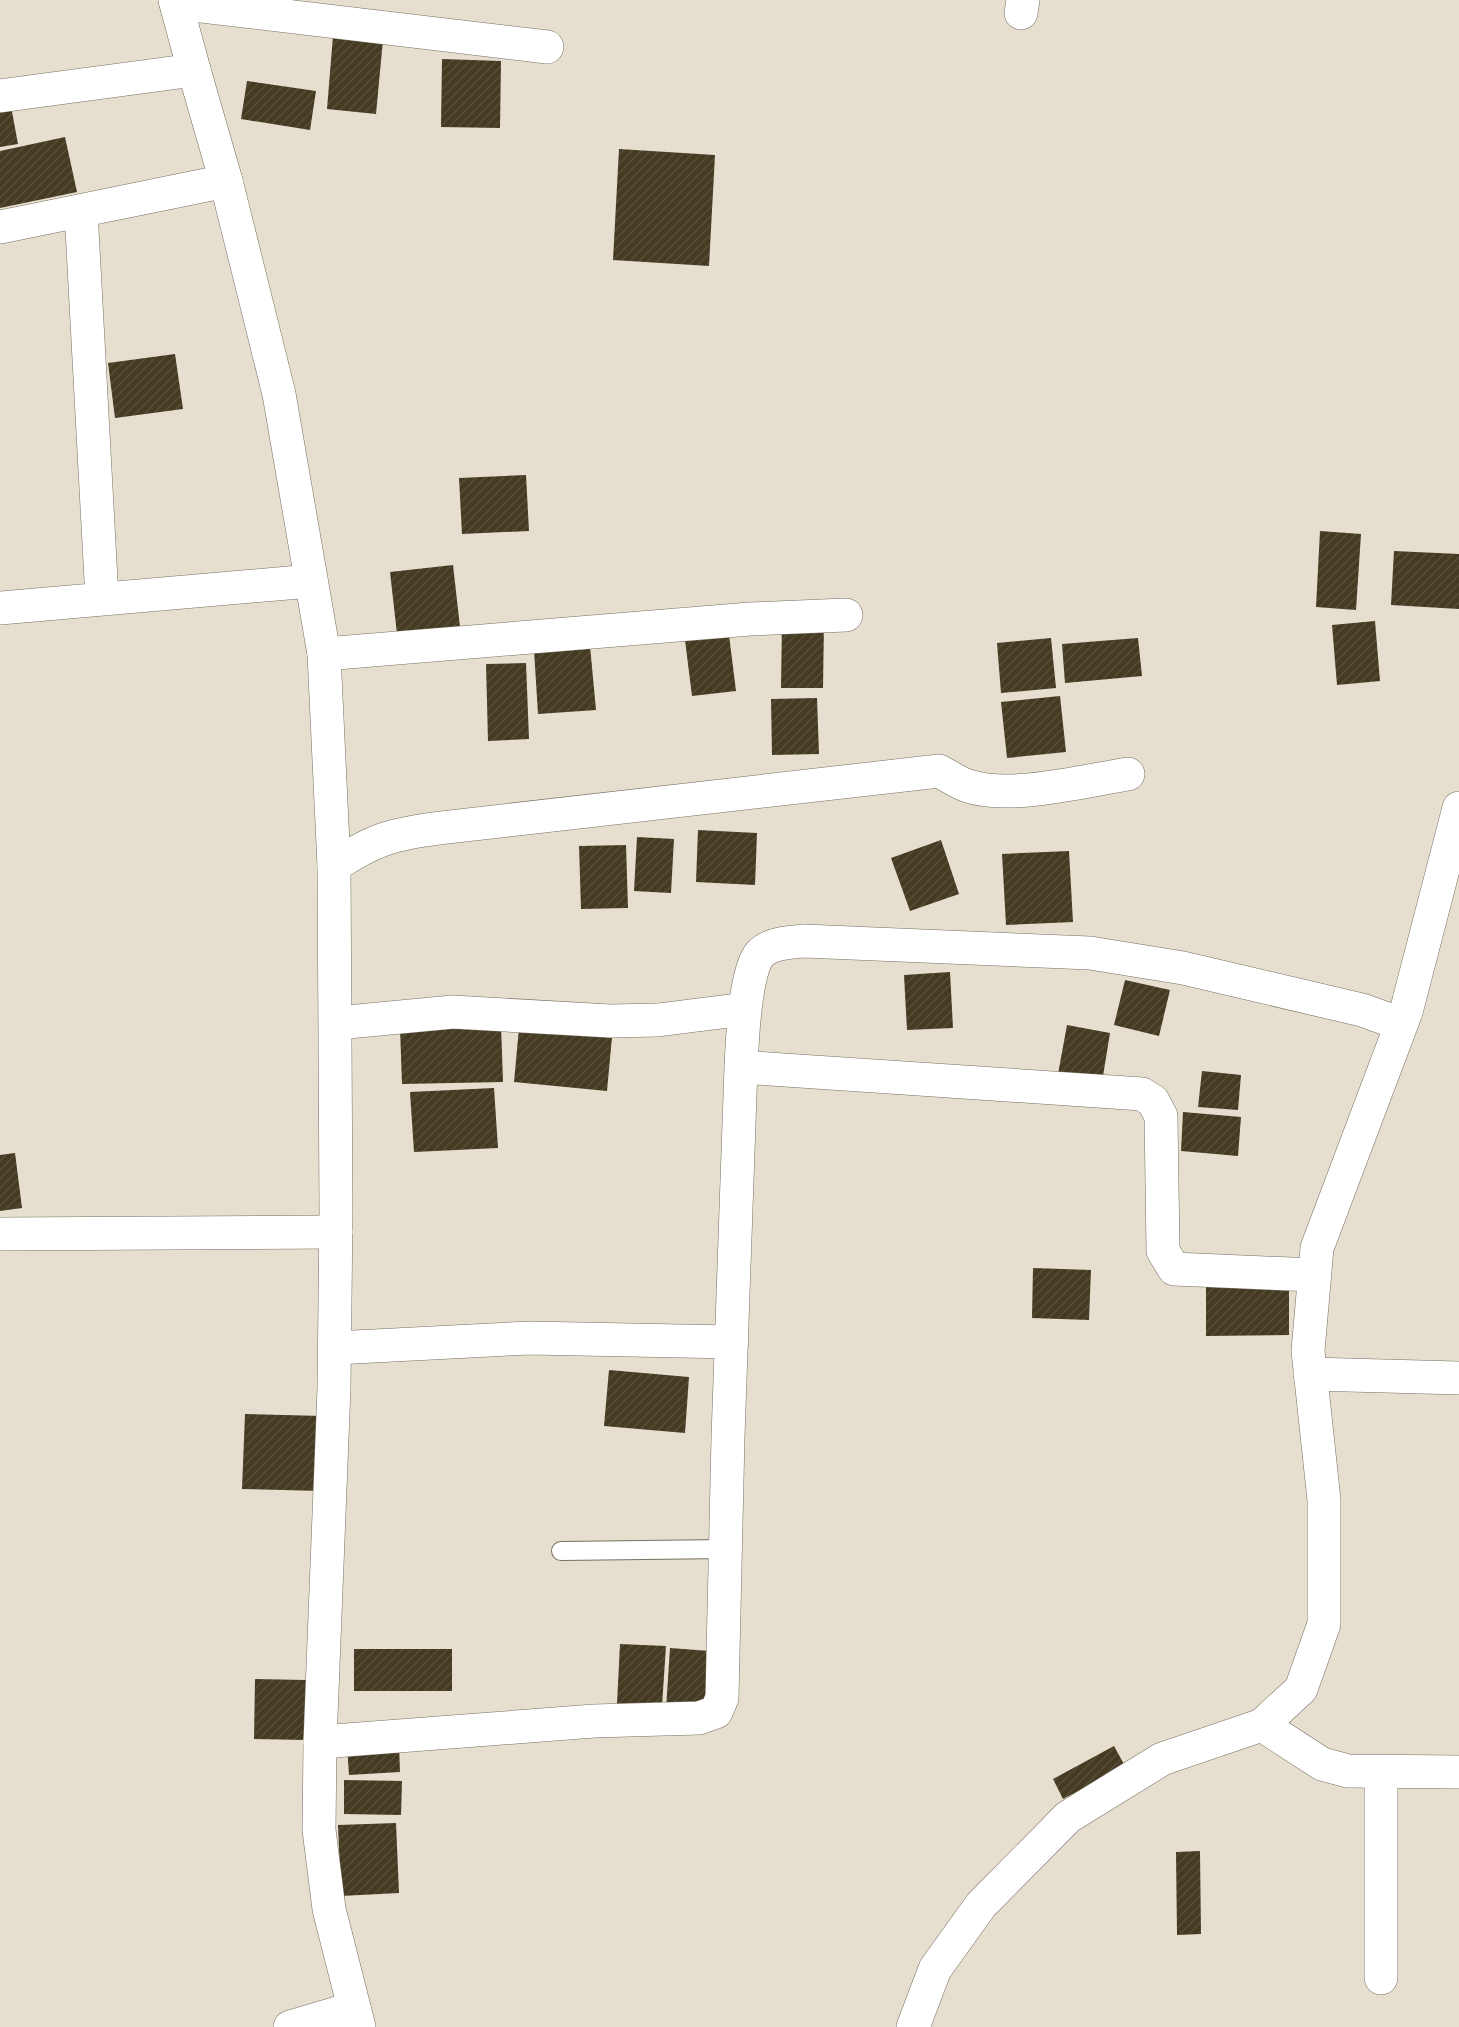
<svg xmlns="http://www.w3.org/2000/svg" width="1459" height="2027" viewBox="0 0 1459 2027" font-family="'Public Sans',sans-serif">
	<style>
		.building { fill: url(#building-hatch) }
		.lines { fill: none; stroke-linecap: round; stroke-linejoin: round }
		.service-casing { stroke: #777062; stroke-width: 20 }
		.minor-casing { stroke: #777062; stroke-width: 34 }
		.tertiary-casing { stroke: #777062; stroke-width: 34 }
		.service { stroke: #fff; stroke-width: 18 }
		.minor { stroke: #fff; stroke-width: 33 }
		.tertiary { stroke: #fff; stroke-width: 33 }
	</style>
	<defs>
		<pattern id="building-hatch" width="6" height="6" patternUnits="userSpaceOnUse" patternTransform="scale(1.5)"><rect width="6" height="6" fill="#453a22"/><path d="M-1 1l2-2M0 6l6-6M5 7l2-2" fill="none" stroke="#574e39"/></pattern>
	</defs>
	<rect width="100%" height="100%" fill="#e6dece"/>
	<!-- building -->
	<path class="building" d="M333,36L383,40L376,114L327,109Z
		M442,59L501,61L500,128L441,127Z
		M247,81L316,91L310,130L241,119Z
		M10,101L18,144L0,147V103Z
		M65,137L77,192L0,208V151Z
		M619,149L715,155L709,266L613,260Z
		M175,354L183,409L115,418L108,363Z
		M526,475L529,531L462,534L459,478Z
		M1320,531L1361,534L1356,610L1316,607Z
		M1394,551L1459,554V609L1391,605Z
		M453,565L460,627L397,634L390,572Z
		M782,621H824L823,688H781Z
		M1375,621L1380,681L1337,685L1332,625Z
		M728,627L736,691L692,696L684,632Z
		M1051,638L1056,688L1001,693L997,643Z
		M1138,638L1142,676L1065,683L1062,644Z
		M590,646L596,710L538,714L534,650Z
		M526,663L529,739L488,741L486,664Z
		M1060,696L1066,752L1007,758L1001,702Z
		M817,698L819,754L772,755L771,699Z
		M698,830L757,833L755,885L696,882Z
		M637,837L674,839L671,893L634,891Z
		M941,840L959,894L910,911L891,858Z
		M626,845L628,908L581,909L579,846Z
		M1069,851L1073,922L1006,925L1002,854Z
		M950,972L953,1028L907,1030L904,975Z
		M1125,980L1170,990L1159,1036L1114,1025Z
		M501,1025L503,1082L402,1084L400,1028Z
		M1067,1025L1110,1033L1102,1082L1058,1074Z
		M519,1028L612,1037L607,1091L514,1082Z
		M1202,1071L1241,1075L1238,1110L1198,1107Z
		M494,1088L498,1148L414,1152L410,1092Z
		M1183,1112L1241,1117L1238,1156L1181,1151Z
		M15,1153L22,1208L0,1211V1155Z
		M1033,1268L1091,1270L1089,1320L1032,1318Z
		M1206,1279L1289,1280V1335L1206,1336Z
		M609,1370L689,1377L685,1433L604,1426Z
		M245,1414L323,1416L320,1491L242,1489Z
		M620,1644L666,1646L662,1706L617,1704Z
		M670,1648L710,1651L706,1711L666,1709Z
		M354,1649H452V1691H354Z
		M255,1679L306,1680L305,1740L254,1739Z
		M399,1744L400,1772L349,1775L347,1746Z
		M1114,1746L1125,1766L1063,1799L1053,1779Z
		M344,1780L402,1781L401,1815L344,1814Z
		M396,1823L399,1893L341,1896L338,1825Z
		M1200,1851L1201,1934L1177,1935L1176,1852Z"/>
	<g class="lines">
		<!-- service casing -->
		<g class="service-casing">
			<path id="service" d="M561,1551L726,1549"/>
		</g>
		<!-- minor casing -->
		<g class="minor-casing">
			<path id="minor" d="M176,3L547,47
				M1021,13L1023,0
				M0,96L194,70
				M81,211L102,599
				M0,227L226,181
				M0,608L311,581
				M324,654L750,619L846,615
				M334,866C374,839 393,834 440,828L939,771C949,776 958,783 968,786C1011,800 1084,781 1128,774
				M337,1023L453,1012L610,1021L658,1020L745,1009
				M741,1067L1142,1094L1153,1101L1161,1116L1163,1251L1174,1269L1314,1275
				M0,1234L336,1232
				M335,1348L529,1338L732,1342
				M1310,1374L1459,1378
				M1262,1725L1322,1764L1348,1771L1459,1772
				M320,1742L594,1721L699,1718L716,1712L722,1698L728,1437L741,1067C742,1044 745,970 760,954C770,943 790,942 804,941L1090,953L1183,968L1362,1010L1401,1024
				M1381,1978V1773
				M290,2027L354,2008"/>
		</g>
		<!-- tertiary casing -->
		<g class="tertiary-casing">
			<path id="tertiary" d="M175,0L194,70L226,181L279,394L324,654L334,866L336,1214L334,1388L320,1742L319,1830L329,1909L359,2027
				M913,2027L935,1969L981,1905L1068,1817L1162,1759L1262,1725L1301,1689L1324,1624V1500L1308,1351L1317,1248L1406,1012L1459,808"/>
		</g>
		<!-- service -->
		<use href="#service" class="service"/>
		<!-- minor -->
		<use href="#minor" class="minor"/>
		<!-- tertiary -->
		<use href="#tertiary" class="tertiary"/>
	</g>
</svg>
